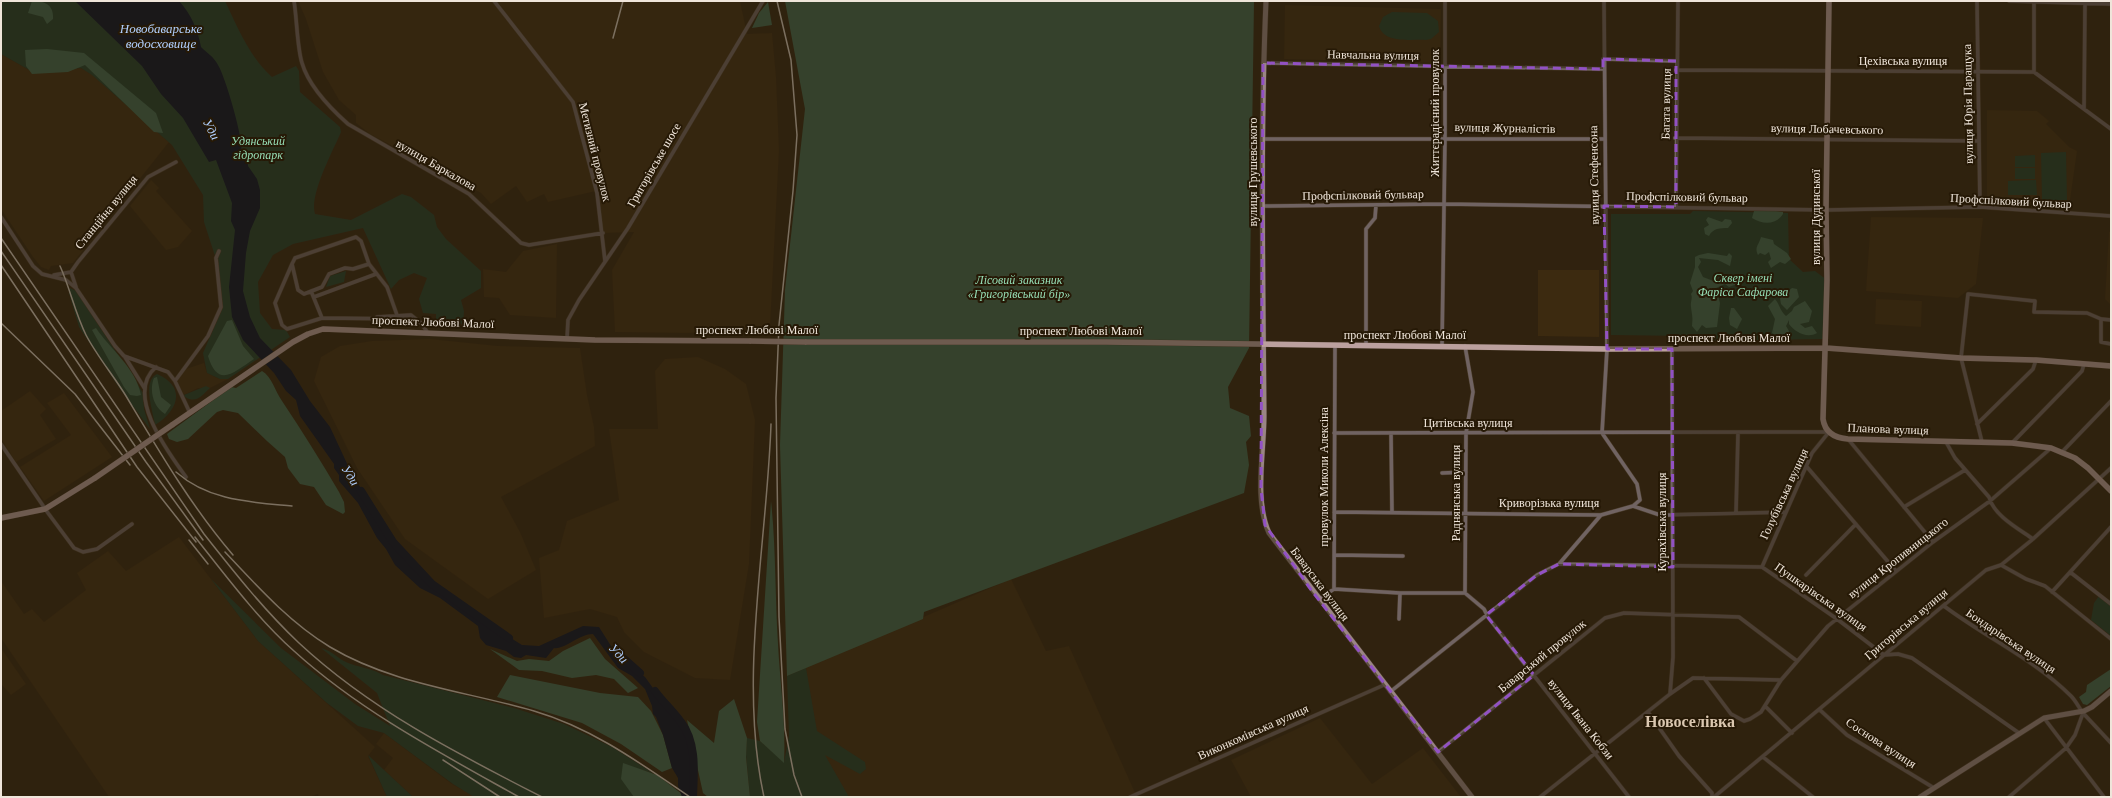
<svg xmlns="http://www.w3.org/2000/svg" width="2112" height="798" viewBox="0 0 2112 798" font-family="Georgia,serif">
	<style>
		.built { fill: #3c2a10 }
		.green { fill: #1c3c2c }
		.forest { fill: #3c6750 }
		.water { fill: #000c27 }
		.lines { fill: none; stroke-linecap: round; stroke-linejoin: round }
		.river { stroke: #000c27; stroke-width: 8 }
		.street-casing { stroke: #4b3d2b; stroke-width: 4.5 }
		.secondary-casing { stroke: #4b3d2b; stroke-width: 6 }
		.primary-casing { stroke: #4b3d2b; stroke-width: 6 }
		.street { stroke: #706362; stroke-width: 3.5 }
		.secondary { stroke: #9a8584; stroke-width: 5 }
		.primary { stroke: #bba09e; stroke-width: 5.5 }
		.rail { stroke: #d8cdc1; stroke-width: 1.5 }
		.primary-bridge-casing { stroke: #4b3d2b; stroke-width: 6; stroke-linecap: butt }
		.primary-bridge { stroke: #bba09e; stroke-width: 5.5 }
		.marked { fill: none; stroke: #9251c4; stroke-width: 3; stroke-dasharray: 8 5; stroke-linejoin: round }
		.labels { text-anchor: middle; stroke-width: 4; stroke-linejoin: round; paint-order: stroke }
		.street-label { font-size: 12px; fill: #efe5da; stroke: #261906 }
		.park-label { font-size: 12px; font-style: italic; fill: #96deb6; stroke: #261906 }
		.water-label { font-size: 13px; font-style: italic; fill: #b0cffd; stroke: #261906 }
		.district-label { font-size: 16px; font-weight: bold; fill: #dac7b0; stroke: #261906 }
	</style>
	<rect width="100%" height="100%" fill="#30220f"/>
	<!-- built -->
	<path class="built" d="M298,1H494L554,77L497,1H740L747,34L772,33L776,77L779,150L770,327L689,333L615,332L612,270L634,232L603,233L596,191L548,202L544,194L527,202L516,186L491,204L481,193L370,134L356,123V115L339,100L323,72L306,19Z
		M1285,5L1441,9L1440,63L1284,59Z
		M1,54L31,71L81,68L92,74L169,142L73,263L51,266L49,270L41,267L33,257L1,209Z
		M1987,110L2037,111L2049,121L2046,124L2069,147L2077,151L2069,207L2067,210L1987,203Z
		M151,180L159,188L156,191L192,231L178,247L166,250L130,206Z
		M1871,217L1983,218L1976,284L1958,298L1866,291Z
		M2111,231V305L2105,299L2109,232Z
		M557,244L556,318L510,315L499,298L484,297L483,269L506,272L523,251Z
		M1538,270H1599V337L1538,336Z
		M1876,299L1922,301L1921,327L1875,324Z
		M430,339L498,346L580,348L587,395L594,427L595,446L501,497L520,532L536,570L488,599L405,539L357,468L314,381L321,357L340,346L372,341Z
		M698,357L725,369L746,384L755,420L749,564L730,680L695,678L644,652L624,632L617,617L590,609L544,618L539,558L559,550L567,521L619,500L609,429H658L655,371L665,359Z
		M204,363L207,373L220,379H228L210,388H198L184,395L175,381L186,369Z
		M30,391L46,409L40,415L56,439L16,462L1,439V411Z
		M64,393L112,457L44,501L20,467L71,435L47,403Z
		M179,537L258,641L375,747L368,756L387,797H319L318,794L310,797H109L1,638V581L24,614L32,609L44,622L86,590L77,573L108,551L126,571Z
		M1011,579L1046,651L1069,646L1137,797H817L806,668Z
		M1,648L26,684L11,695L1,684Z
		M1320,718L1372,784L1423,748L1461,797H1251L1231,760Z
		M384,733L452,784L476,797H413L384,770L393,758L376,744Z"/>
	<!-- green -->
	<path class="green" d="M1,1H225C237,26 250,58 272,77L296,66L299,71L300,92L340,127L341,132C333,151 309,195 315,214L351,220L402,194L411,197L434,215L437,227L446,239L481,271V288L461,300L464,311L463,324L436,321V314L423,313L419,299L427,278L414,273L399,280L391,289L363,228L293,244L273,255L258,282L260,313L272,329L286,330L290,337L228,379H220L207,373L203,353L223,307L215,256L204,222L203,195L172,145L92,75L81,68L31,71L1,54Z
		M1392,12L1427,13L1438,21L1439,32L1431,39L1426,40C1411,39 1384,44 1379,26L1383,17Z
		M2066,152L2067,200H2042L2041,153Z
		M2035,155V167H2015V156Z
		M2015,168H2035V179H2015Z
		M2036,180L2037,195H2008V181Z
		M1693,211L1788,213L1789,259L1803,272L1815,271L1827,280L1825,339L1689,341V336L1611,335V214H1690Z
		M346,271L344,282L326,287L330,276Z
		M70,288L76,291L143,393L144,409L150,429L120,389L79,327L69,293Z
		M157,374C187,387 178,411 155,425C153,412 142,381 157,374Z
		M206,386L210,388C202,395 197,404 185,397L184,395Z
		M211,579L281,648L355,704L390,726L377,693L321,648C333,651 340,661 351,664C363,668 373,669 383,675L514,708L564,724L612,747L653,773L623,765L634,797H474L453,784L384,733L358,726L327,703L258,641Z
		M2099,596L2111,606V636L2091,620L2094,603Z
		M806,668L817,731L865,762L866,769L860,774L825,755L849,797H750L746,755L747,738L760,741L784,762L789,736L787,676Z
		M368,755L413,797H387Z"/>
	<!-- forest -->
	<path class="forest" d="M32,1C44,1 54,4 53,19L47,24L43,17L28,13Z
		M785,1H1254L1249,348L1228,387L1230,408L1249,416L1251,436L1246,442L1249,465L1244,493L924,612L923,619L787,676L780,445L785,290L805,109Z
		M768,2L772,25L752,28L759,13Z
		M47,49L84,53L156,113L163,133L154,132L85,65L68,72L32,74L26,66L25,50Z
		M1768,210L1783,212V214C1776,225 1763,225 1752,218L1754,211Z
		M1708,217L1722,222L1725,219L1731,220L1732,223L1728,228C1720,228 1713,228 1709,236L1705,234L1704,228L1709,225L1706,220Z
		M1761,237L1773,240L1774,244L1787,253L1791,259L1785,264L1780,262L1771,268L1768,262L1771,259L1769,252L1765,255L1760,253L1758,255C1754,247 1759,245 1761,237Z
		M1708,253L1727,256L1729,253L1732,256L1730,266L1718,260L1699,258L1701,262L1698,267L1703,277L1716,282L1740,278L1742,282L1729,287L1725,284L1716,288L1720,303L1717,327L1706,328L1702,325L1697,332L1692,326C1693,315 1692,316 1691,307C1690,302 1693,299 1691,294L1693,291L1690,283L1695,267V257L1699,255Z
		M1792,288L1797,289L1799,297L1787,310L1781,304L1780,298Z
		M1775,299C1780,305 1780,311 1786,316L1792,311L1794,307L1805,301L1812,311L1809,322L1800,324L1805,328L1812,326L1817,333C1807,339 1795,332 1789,324V320L1786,326L1789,331L1788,334C1782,335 1778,338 1772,333L1775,319L1768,306Z
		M1731,308H1734L1742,319L1737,329L1730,325L1729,318Z
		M232,320L243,346L254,359C234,372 218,389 208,356L227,321Z
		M96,328C110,349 136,368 141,395L137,396L130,395L124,387L92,330Z
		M262,371C272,377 275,391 282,401C302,431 321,461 339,492L344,502L345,512L343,514L326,505L314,487L300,484L288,468L285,457L267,441L238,413L223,410L217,412L188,439L177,442L169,439L167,434L231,387L236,388Z
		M157,377L161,397L171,405L165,414C153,407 149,390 154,378Z
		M771,501C776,548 775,596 778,644C780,683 786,723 784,763L760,741L757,722Z
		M590,638L605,659L638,688L628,693L614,679L596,675L572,678L542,671L519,670L490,649L517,661L529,659L549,661L563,651Z
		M2111,669V686L2087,705L2083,704L2079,697L2086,692L2087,685Z
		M510,675L600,693L638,697L651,711L663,735L672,768L662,772L621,744L582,723L497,697Z
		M734,699L747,738L746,757L750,797H708L703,793L687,720L714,743L719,711Z
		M623,763L657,775L682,794V797H634L621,779Z"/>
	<!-- water -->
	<path class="water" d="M75,1H179C191,14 198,30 201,47C207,53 214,57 218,65C225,76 244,140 241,151L248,162V166L257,179L260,190V208L250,231L246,253L243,291L250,317L260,338L291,370L310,401L330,427L350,470L385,529L425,578L446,597L522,645L539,646L583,626L599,627L611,646L622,658L645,677L687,735L695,766L693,779V797H682L678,786V778L672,768L663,735L656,717L653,714L652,706L645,689L632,676L618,668L593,634C579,634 564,650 554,648L546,658L526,655L521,658L514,657L506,651L486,645L480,638L478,626L440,598L420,588L395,565L386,549L377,538L358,503L339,481V475L334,468V464L300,416L296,400L286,391L274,373L243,340L232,317L229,287L235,230L231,221L232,203L216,160L209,162L183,118L161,94L142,66Z"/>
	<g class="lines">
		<!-- river -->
		<path class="river" d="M361,491L393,542L432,584L509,638
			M614,650L640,673
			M655,691C663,702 673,711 681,722C697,743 694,772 693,797"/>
		<!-- street casing -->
		<g class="street-casing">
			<path id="street" d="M294,1C297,19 297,47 302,63C309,87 330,108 348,124L469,194L521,243L529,245L603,233
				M494,1L573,102L597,193L605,261
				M1604,1L1607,349L1602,433L1637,484L1640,500L1633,506
				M1977,1L1980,207
				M2009,1L2111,4
				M1603,59L1676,61
				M1263,63L1603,69
				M1676,70L2034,72L2111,129
				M2034,72V1
				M2084,109L2085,4
				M1675,138L1979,141
				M1262,139H1604
				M1263,206L1444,204L1826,210L1980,207L2111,216
				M1676,207L1678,1
				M1,217L33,266L42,274L66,280L76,288L115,346L124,356L168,372L175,381L190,413
				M292,264L298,290L304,294L322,287L329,274L345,268L353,269L369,264L361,241L356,237L295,258L292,264L275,303L282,325L287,329L322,318L408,319L421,323L428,333
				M369,264L387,287L397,315
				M54,275L71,272
				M76,287L71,272L78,262L148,177L176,162
				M311,291L322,318
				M314,297L376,274
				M377,317L411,315L421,323
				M2101,319V342L2111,344
				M567,339L568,320L579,300L628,228L763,1
				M1366,346V229L1375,218L1376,205
				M1442,346L1445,138V1
				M1465,346L1473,392L1466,433L1465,593
				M125,357L145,389
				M156,367C124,394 168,452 186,477
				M175,381L208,336L221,307L216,258L219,251
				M1977,424L2033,369L2036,360
				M1334,433L1829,432
				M1391,433L1392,512
				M1848,439L1933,542
				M1946,442L1955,458L1989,497C1994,516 2019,529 2033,539
				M1982,442L1961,358L1968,294L2035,301L2034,312L2087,313L2101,319L2111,320
				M2012,443L2082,371L2084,364
				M1,444L48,513L74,548L83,552L97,549L132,524
				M2062,452L2111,401
				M1807,467L1896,571
				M1442,473L1466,472
				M1904,507L1965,470
				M1334,512L1601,515L1633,506L1660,515L1786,512
				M1736,513L1738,433
				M1334,555L1403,556
				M1559,564L1762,567L1837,619L1884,655L1898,654L1912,658L2019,733
				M2001,565L2026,579L2045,586L2111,639
				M1762,567L1812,453L1829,432
				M2070,572L2111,604
				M1806,575L1856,524
				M1334,589L1400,593H1465L1484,609L1488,617L1629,797
				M2052,592L2111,527
				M1319,599L1334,589L1335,346
				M1944,606C1985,637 2034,659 2071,696C2076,701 2079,708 2083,713L2075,735L2066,748L2009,797
				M1399,619L1400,593
				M1704,678L1731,714L1744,721L1750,719L1761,712L1781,680
				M1390,692L1537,575L1559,564L1601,515
				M1670,694L1673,657L1672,349
				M1765,706L1792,733
				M1820,710L1847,735L1934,788
				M1648,712L1679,756L1712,793V797
				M2083,713L2111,743
				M2044,718L2104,797
				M1438,752L1605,618L1624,613L1739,617L1797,661
				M1763,757L1813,797
				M1130,797L1384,685
				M1540,797L1670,694L1693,678L1781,680L1828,626L1933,542L1990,501L2051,448
				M1714,797L1986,570L2001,565L2033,539L2111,468"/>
		</g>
		<!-- secondary casing -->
		<g class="secondary-casing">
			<path id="secondary" d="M1266,1C1260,139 1263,278 1264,416C1264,452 1254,500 1269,533L1472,797
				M1920,797L2044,718L2084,711L2092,707L2111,691"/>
		</g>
		<!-- primary casing -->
		<g class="primary-casing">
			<path id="primary" d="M1829,1L1826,210L1827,280L1823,419C1825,433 1835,438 1848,439L2012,443L2051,448L2075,458L2088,468L2111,491
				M805,342H1106L1607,349L1826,348L1961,358L2036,360L2111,366
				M172,425L293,342L308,334L323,329L595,340L751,341
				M1,518L45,509L95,478"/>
		</g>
		<!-- street -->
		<use href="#street" class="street"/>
		<!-- secondary -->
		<use href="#secondary" class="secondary"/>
		<!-- primary -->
		<use href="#primary" class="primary"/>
		<!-- rail -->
		<path class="rail" d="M777,1L791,60L797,135L793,191L779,325L776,398L779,617L785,729L794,775L802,797
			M613,38L623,1
			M1,238L204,534C234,572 264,610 299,643C371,710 456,753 542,797
			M1,251L146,462L203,540
			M1,265L137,467L196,542
			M60,266C70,288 75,313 86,335C97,356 113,375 126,396C159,451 191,506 233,555
			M1,323L75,394L130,465
			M176,472C209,501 250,502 292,506
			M195,537C226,576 257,618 294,651C360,711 442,754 519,797
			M189,540L208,564
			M225,552C257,586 289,622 330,647C392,684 465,691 534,711C592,728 640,763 690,797
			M443,760L500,797
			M764,797C738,680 767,544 771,424"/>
		<!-- primary-bridge casing -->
		<g class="primary-bridge-casing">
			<path id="primary-bridge" d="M751,341L805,342
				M95,478L172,425"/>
		</g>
		<!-- primary-bridge -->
		<use href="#primary-bridge" class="primary-bridge"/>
	</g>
	<!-- marked area -->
	<path d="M0 0H2112V798H0ZM1603,59L1676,61V207L1604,206L1607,349H1672L1673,567L1559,564L1537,575L1486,615L1534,675L1438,752L1312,591L1265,525L1261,489L1263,63L1603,69Z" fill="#30220f" fill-opacity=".55" fill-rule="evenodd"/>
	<path class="marked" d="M1603,59L1676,61V207L1604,206L1607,349H1672L1673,567L1559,564L1537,575L1486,615L1534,675L1438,752L1312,591L1265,525L1261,489L1263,63L1603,69Z"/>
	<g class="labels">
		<!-- street labels -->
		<g class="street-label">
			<text transform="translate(1373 55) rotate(1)" y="4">Навчальна вулиця</text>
			<text x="1903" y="65">Цехівська вулиця</text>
			<text transform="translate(1666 104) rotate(-89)" y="4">Багата вулиця</text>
			<text transform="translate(1968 104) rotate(-91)" y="4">вулиця Юрія Паращука</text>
			<text transform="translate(1435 113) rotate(-90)" y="4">Життєрадісний провулок</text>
			<text transform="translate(1505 128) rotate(1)" y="4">вулиця Журналістів</text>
			<text transform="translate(1827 129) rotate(1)" y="4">вулиця Лобачевського</text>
			<text transform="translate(595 152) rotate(76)" y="4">Метизний провулок</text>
			<text transform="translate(436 165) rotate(30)" y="4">вулиця Баркалова</text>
			<text transform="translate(654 165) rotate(-60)" y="4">Григорівське шосе</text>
			<text transform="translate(1253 172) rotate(-90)" y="4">вулиця Грушевського</text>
			<text transform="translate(1594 175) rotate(-91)" y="4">вулиця Стефенсона</text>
			<text transform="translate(1363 195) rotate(-1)" y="4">Профспілковий бульвар</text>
			<text transform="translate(1687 197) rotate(1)" y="4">Профспілковий бульвар</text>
			<text transform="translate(2011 201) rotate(3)" y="4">Профспілковий бульвар</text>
			<text transform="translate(106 212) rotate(-51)" y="4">Станційна вулиця</text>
			<text transform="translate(1816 217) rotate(-90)" y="4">вулиця Дудинської</text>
			<text transform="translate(433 322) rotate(2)" y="4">проспект Любові Малої</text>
			<text x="757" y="334">проспект Любові Малої</text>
			<text x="1081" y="335">проспект Любові Малої</text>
			<text x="1405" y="339">проспект Любові Малої</text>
			<text x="1729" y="342">проспект Любові Малої</text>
			<text x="1468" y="427">Цитівська вулиця</text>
			<text transform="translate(1888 429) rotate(2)" y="4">Планова вулиця</text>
			<text transform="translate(1324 477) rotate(-90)" y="4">провулок Миколи Алексіна</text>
			<text transform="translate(1456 493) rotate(-90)" y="4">Раднянська вулиця</text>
			<text transform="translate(1784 494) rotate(-65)" y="4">Голубівська вулиця</text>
			<text x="1549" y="507">Криворізька вулиця</text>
			<text transform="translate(1662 522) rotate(-90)" y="4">Курахівська вулиця</text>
			<text transform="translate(1898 558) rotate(-38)" y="4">вулиця Кропивницького</text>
			<text transform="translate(1320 584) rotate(53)" y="4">Баварська вулиця</text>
			<text transform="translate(1821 597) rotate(35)" y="4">Пушкарівська вулиця</text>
			<text transform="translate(1906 624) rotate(-40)" y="4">Григорівська вулиця</text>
			<text transform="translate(2011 641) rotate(34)" y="4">Бондарівська вулиця</text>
			<text transform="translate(1542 656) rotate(-39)" y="4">Баварський провулок</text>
			<text transform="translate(1581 719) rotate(52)" y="4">вулиця Івана Кобзи</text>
			<text transform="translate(1253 732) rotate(-24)" y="4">Виконкомівська вулиця</text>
			<text transform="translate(1881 743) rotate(33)" y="4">Соснова вулиця</text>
		</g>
		<!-- park labels -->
		<g class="park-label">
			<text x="258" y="145">Удянський<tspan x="258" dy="14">гідропарк</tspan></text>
			<text x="1743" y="282">Сквер імені<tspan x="1743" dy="14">Фаріса Сафарова</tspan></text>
			<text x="1019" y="284">Лісовий заказник<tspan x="1019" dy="14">«Григорівський бір»</tspan></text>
		</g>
		<!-- water labels -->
		<g class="water-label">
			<text x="161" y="33">Новобаварське<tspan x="161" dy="15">водосховище</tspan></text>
			<text transform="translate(212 129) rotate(62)" y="5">Уди</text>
			<text transform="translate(351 475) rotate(58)" y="5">Уди</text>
			<text transform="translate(619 653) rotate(47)" y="5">Уди</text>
		</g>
		<!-- district labels -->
		<g class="district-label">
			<text x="1690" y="727">Новоселівка</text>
		</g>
	</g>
	<!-- border -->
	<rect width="2112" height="798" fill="none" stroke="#efe5da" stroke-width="4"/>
</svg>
